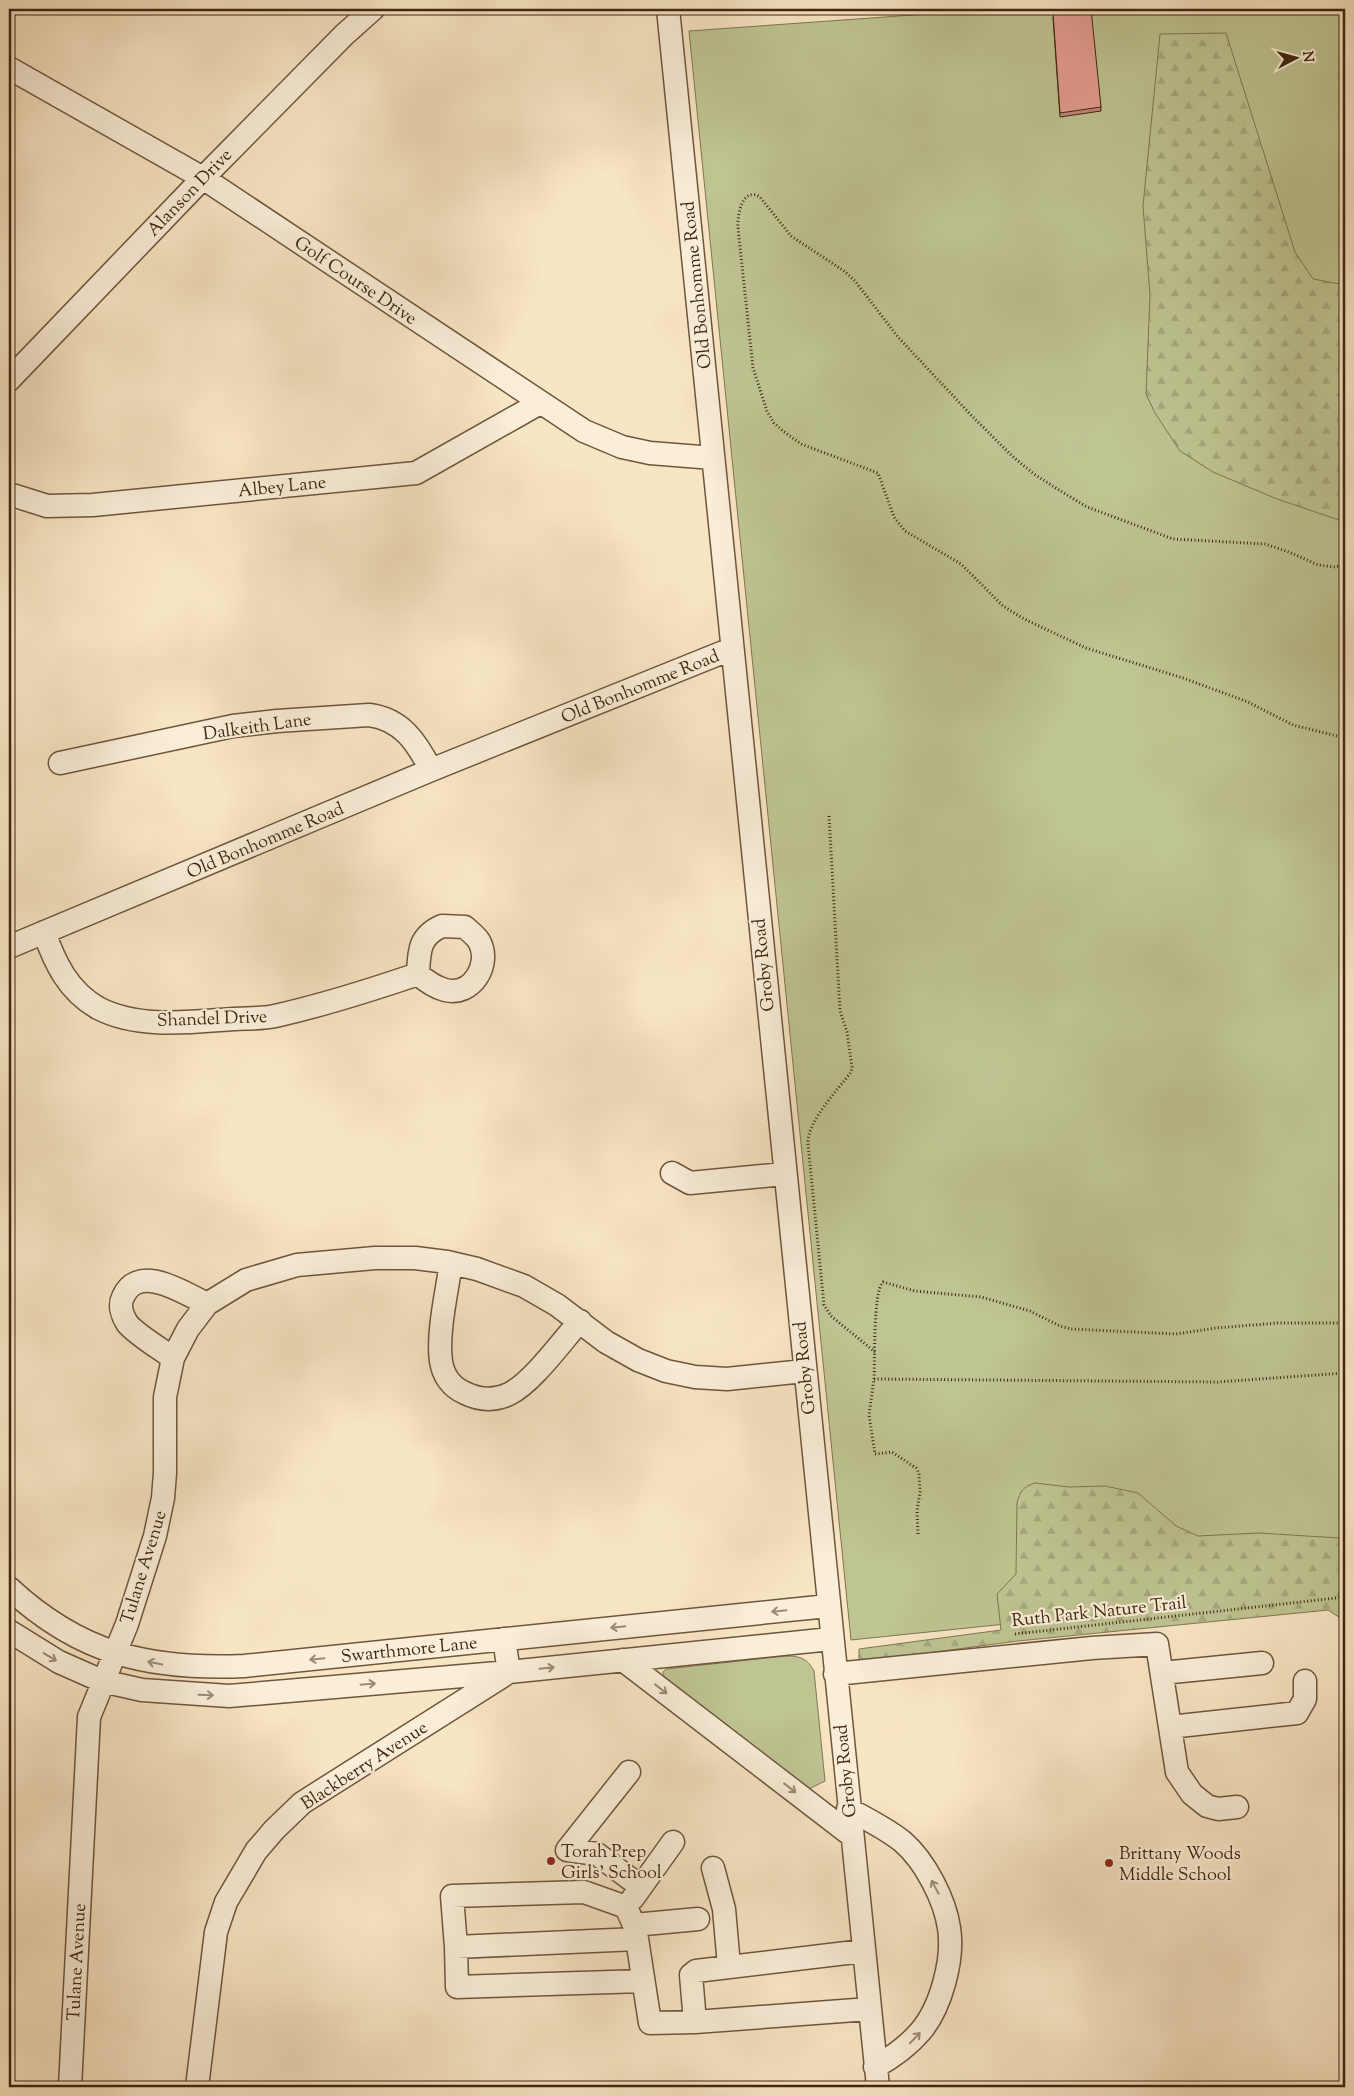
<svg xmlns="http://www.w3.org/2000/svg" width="1354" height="2096" viewBox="0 0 1354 2096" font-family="'Sorts Mill Goudy',serif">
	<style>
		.green { fill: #bfc493; stroke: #807650 }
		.forest { fill: url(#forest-firs); stroke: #807650 }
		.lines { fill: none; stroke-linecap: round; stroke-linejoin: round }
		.minor-casing { stroke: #6e563c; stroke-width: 25 }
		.path { stroke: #40270e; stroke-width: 3; stroke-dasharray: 1 2.5; stroke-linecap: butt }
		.minor { stroke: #faeed9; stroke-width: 22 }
		.wall { fill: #c4887d; stroke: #40270e }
		.building { fill: #e49e91; stroke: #40270e }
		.oneway { stroke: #9d8a74 }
		.poi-dot { fill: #8f2418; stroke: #faeed9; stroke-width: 2 }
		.labels { text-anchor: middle; stroke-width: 4.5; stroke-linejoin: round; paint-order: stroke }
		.street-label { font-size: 18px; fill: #40270e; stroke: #faeed9 }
		.poi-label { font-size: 18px; fill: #40270e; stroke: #faeed9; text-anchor: start }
	</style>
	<defs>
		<pattern id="forest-firs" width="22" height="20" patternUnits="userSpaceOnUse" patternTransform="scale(1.25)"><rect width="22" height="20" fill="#bfc493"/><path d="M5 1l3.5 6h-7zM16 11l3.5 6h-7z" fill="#a5a87e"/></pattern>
	</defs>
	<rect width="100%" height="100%" fill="#f8e5c4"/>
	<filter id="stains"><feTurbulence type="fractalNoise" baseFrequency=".004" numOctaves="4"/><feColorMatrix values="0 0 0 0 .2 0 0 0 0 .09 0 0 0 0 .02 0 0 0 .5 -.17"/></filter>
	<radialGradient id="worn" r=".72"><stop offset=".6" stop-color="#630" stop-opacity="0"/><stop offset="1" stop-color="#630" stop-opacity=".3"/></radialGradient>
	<!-- green -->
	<path class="green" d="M997,9H1345V1589L851,1640L689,31Z
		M785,1656C800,1656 807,1658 814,1671L825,1781L807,1790L663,1678V1672L666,1669Z"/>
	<!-- forest -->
	<path class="forest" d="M1226,33L1295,252L1313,279L1345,285V522L1277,499L1213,472L1180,451L1155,413L1146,394L1150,295L1143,206L1160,34Z
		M1035,1483L1069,1487L1105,1486L1138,1493L1176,1526L1198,1536L1259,1533L1339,1538L1345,1536V1621L1328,1610L1018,1641L859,1662V1649L1001,1630L997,1594L1016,1574L1017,1503C1020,1491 1023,1487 1035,1483Z"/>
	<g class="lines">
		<!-- minor casing -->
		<g class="minor-casing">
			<path id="minor" d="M668,9L878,2087
				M9,68L203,178L584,431L622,447L650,453L713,458
				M9,380L203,178L344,35L373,9
				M9,494L47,506L93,505L416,473L540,403
				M60,763L233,726L277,721L369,715C402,719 417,743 431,770
				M442,926L465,927C469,931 475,935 479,941C492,964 472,997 445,990C434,987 426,981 418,974C419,951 419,936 442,926Z
				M44,932C55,963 68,991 98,1008C138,1029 191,1022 233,1019C247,1018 262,1019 275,1016C324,1005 371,990 418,974
				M9,947L431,770L731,649
				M672,1173L690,1183L784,1174
				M451,1263C447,1291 437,1334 441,1361C443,1375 451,1387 465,1393C479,1400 494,1401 509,1394C532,1383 562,1341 580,1321
				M173,1358C162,1350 134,1333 127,1323C122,1315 119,1305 123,1297C138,1262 184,1293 207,1304
				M9,1588C80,1654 149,1670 244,1666L828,1606
				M9,1631L59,1662L102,1681L142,1690L229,1696L509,1672L831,1639
				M623,1660L851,1835
				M1162,1673L1262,1663
				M835,1674L1092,1648L1157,1644L1177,1772L1192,1794L1207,1806L1218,1809L1237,1807
				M1170,1727L1297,1713L1305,1699V1681
				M629,1772L567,1850L597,1854L641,1887
				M848,1809C867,1819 887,1829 903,1842C925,1861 945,1900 949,1928C954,1959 941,2008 920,2032C907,2047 893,2057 875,2067
				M713,1868L724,1909L729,1966
				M633,1898L673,1842
				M634,1925L698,1919
				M637,1939L634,1925L626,1907L584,1892L452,1896L456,1947L637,1939L650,2023L695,2022
				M456,1947L457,1987L643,1981
				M863,1951L696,1971L691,1975L695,2022L869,2009
				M70,2087L89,1717L127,1624L155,1536L163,1498L165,1473V1397L173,1358L188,1329L207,1304L246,1280L297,1265L375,1258H415L447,1262L477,1269L524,1286L557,1305L606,1342L638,1360L666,1371L695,1377L727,1379L804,1371
				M197,2087L216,1932L226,1902L256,1851L274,1830L302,1803L509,1672L504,1639"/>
		</g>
		<!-- path -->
		<path class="path" d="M1345,565L1335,567L1318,565L1289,552L1265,544L1173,539L1087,507L1059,490L1034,474L1012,456L971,415L898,337L855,281L844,271L791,236L760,197C742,186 737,216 738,228L753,368L767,411L774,423L783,431L801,444L878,473L894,517L905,531L961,564L1003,606L1024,619L1086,648L1183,678L1248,702L1293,725L1345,738
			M829,816L840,1011L847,1032L852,1067L851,1072C838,1090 807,1121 808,1144L824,1305L831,1316L875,1352
			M874,1379C875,1362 873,1291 883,1282L915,1291L981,1297L1030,1311L1060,1326L1071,1329L1176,1334L1216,1328L1278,1323H1345
			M918,1534L917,1511L920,1492L919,1473L916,1468L892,1452L875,1454L869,1415L874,1379L1218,1382L1345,1373
			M1015,1634L1345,1597"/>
		<!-- minor -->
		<use href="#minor" class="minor"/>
	</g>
	<!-- wall -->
	<path class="wall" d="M1053,17L1101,107V111L1060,117Z"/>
	<!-- building -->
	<path class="building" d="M1073,9H1091L1101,107L1060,113L1053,13Z"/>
	<!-- one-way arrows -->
	<defs><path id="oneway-shaft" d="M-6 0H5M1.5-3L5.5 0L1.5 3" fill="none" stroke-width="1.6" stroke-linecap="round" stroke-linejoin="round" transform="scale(1.25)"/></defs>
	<g class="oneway">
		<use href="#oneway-shaft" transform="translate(779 1611) rotate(174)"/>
		<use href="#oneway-shaft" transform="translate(618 1627) rotate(174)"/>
		<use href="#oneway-shaft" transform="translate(50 1657) rotate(31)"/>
		<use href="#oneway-shaft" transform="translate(317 1659) rotate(174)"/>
		<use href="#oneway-shaft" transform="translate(155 1663) rotate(-169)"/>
		<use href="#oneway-shaft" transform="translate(547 1668) rotate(-6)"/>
		<use href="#oneway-shaft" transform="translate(368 1684) rotate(-5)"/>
		<use href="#oneway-shaft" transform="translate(661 1689) rotate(38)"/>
		<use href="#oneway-shaft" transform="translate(206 1695) rotate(2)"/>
		<use href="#oneway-shaft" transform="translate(790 1788) rotate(38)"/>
		<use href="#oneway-shaft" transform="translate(935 1887) rotate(-118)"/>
		<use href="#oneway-shaft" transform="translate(915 2038) rotate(-46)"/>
	</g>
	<!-- markers -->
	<g class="poi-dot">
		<circle cx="551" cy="1861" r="5"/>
		<circle cx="1109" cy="1863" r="5"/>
	</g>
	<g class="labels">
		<!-- street labels -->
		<g class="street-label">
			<text transform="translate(189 192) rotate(-46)" y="6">Alanson Drive</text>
			<text transform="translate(356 280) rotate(34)" y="6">Golf Course Drive</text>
			<text transform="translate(696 285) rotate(-96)" y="6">Old Bonhomme Road</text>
			<text transform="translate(282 486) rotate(-6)" y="6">Albey Lane</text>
			<text transform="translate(640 686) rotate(-22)" y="6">Old Bonhomme Road</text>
			<text transform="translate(257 726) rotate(-8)" y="6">Dalkeith Lane</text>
			<text transform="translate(265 840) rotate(-23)" y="6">Old Bonhomme Road</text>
			<text transform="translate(763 965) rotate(-96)" y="6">Groby Road</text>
			<text transform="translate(212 1018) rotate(-2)" y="6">Shandel Drive</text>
			<text transform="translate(804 1368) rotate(-96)" y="6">Groby Road</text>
			<text transform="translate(143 1567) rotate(-73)" y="6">Tulane Avenue</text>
			<text transform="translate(1099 1611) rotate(-6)" y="6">Ruth Park Nature Trail</text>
			<text transform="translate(409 1649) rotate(-6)" y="6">Swarthmore Lane</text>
			<text transform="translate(364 1765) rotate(-33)" y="6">Blackberry Avenue</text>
			<text transform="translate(845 1771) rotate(-96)" y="6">Groby Road</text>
			<text transform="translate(76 1962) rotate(-87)" y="6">Tulane Avenue</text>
		</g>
		<!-- poi labels -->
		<g class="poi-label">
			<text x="561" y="1857">Torah Prep<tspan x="561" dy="21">Girls' School</tspan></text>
			<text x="1119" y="1859">Brittany Woods<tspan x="1119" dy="21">Middle School</tspan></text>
		</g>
	</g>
	<!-- margin -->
	<rect width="1354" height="2096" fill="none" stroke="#f8e5c4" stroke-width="30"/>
	<rect x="10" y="10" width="1334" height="2076" fill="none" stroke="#40270e" stroke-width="2.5"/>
	<rect x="15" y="15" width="1324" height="2066" fill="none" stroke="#40270e"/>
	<!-- north arrow -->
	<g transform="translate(1296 58) rotate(84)" stroke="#faeed9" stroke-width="4" paint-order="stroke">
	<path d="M0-4L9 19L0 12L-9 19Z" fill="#40270e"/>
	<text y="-8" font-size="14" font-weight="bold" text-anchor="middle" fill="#40270e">N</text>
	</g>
	<rect width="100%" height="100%" filter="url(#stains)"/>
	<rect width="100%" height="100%" fill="url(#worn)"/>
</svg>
